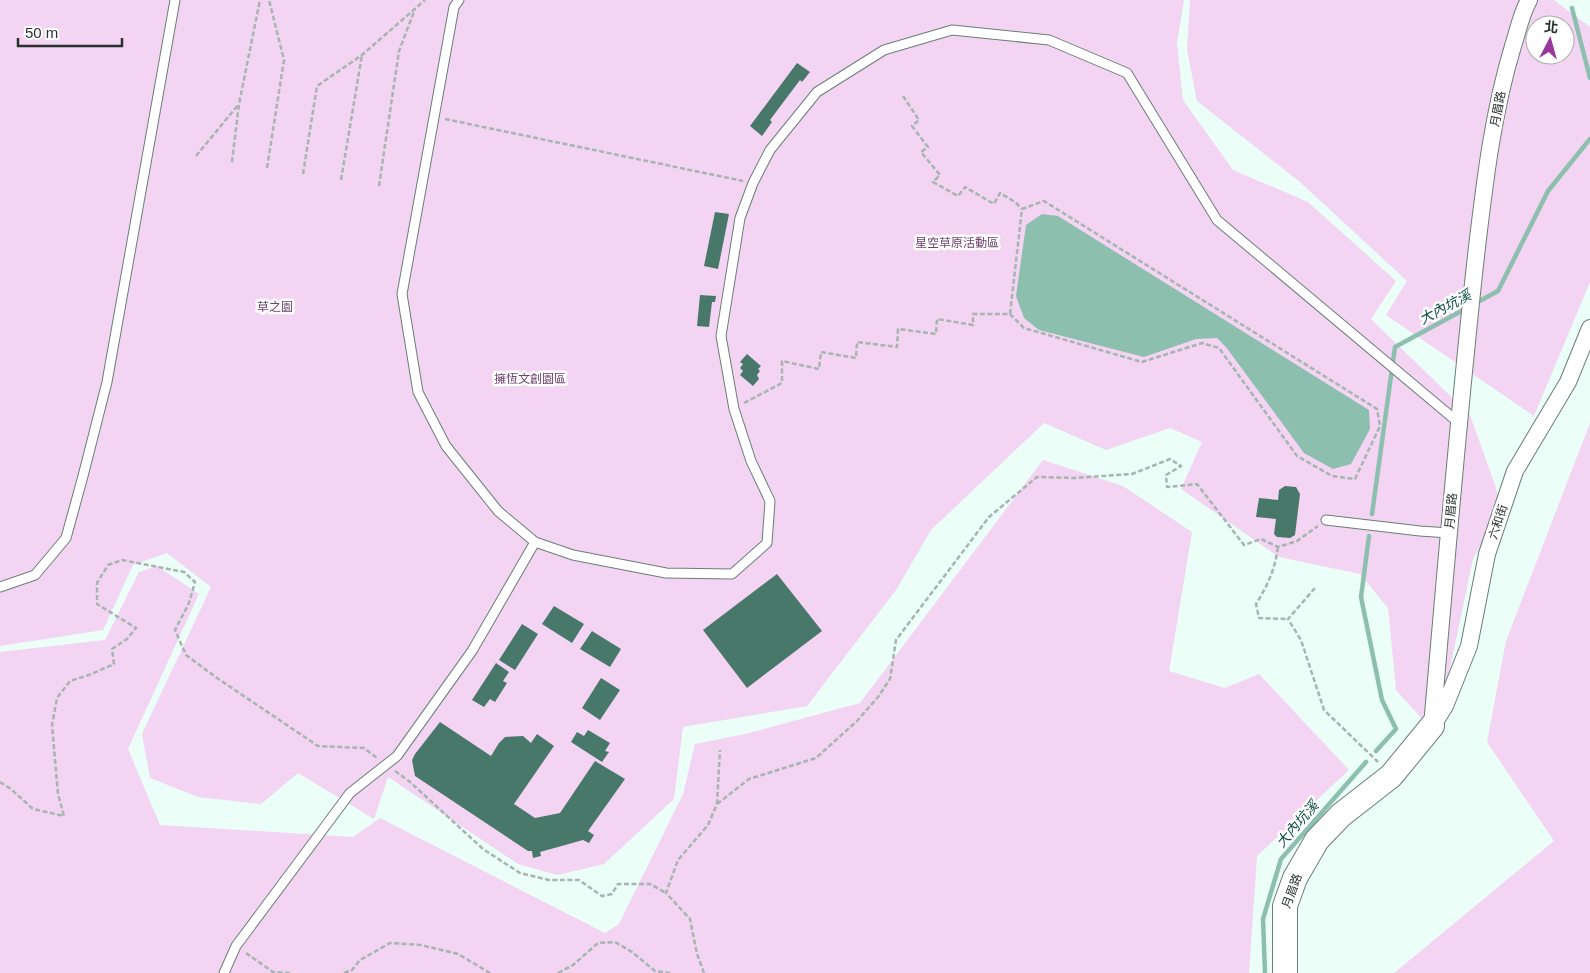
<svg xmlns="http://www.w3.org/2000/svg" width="1590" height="973" viewBox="0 0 1590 973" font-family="Arial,'Noto Sans TC',sans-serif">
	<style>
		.green { fill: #f3d4f2; fill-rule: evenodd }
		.water { fill: #8dbfae }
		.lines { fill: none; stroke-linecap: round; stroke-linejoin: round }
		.stream { stroke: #8dbfae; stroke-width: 4.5 }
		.building { fill: #487869 }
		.lane-casing { stroke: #6a7e77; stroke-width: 11 }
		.street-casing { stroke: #6a7e77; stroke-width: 18 }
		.secondary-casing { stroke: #6a7e77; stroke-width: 26 }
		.path { stroke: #a6b5af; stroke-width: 2.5; stroke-dasharray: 5 2.5; stroke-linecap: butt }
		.lane { stroke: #fff; stroke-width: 9 }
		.street { stroke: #fff; stroke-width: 16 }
		.secondary { stroke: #fff; stroke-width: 24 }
		.labels { text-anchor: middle; stroke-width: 5; stroke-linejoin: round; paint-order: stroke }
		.street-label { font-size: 12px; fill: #2a332f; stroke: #fff }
		.park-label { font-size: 12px; fill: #6d426e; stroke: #fff }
		.water-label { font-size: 14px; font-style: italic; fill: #0d5040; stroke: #fff }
	</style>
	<rect width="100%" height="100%" fill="#ecfef8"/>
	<!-- green -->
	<path class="green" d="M0,0H1184L1177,43L1183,100L1233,170L1308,202L1396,281L1371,319L1470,415L1495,485L1501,507L1473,559L1449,673L1424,721L1396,690L1388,608L1360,574L1279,557L1181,489L1202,442L1170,428L1106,450L1044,423L931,530L896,590L807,706L683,727L674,799L604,864L557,875L518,864L388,777L374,819L298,773L261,804L198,797L150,778L142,734L211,587L167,553L133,565L103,630L0,646Z
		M1190,0H1554L1590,27V282L1534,416L1386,315L1407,281L1300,182L1197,101L1187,50ZM1535,25H1565V55H1535Z
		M1590,423V973H1394L1554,841L1487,742L1506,641Z
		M1043,460L1123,486L1192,532L1169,671L1225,688L1259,674L1349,770L1257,856L1249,973H0V652L105,640L139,572L157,566L199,594L128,749L160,825L353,837L380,818L605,933L619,924L683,794L695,744L745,734L860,703Z"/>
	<!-- water -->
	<path class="water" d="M1042,214L1058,216L1369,410L1370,429L1351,464L1333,469L1304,453L1226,347L1217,338L1196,339L1144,357L1039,330L1024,318L1016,296L1026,225Z"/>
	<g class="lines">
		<!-- stream -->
		<path class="stream" d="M1572,8L1590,78
			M1476,303L1498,291L1548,191L1590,139
			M1372,514L1395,347L1467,308
			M1369,536L1361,597L1382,700L1396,729L1376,751
			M1265,973L1263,919L1281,859L1366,762"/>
	</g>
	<!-- building -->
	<path class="building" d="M797,63L810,72L802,82L800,80L770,120L772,122L762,136L750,126Z
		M715,212L729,214L718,269L704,266Z
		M700,295L716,296L715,302H712L709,327L697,326Z
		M747,354L761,366L758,369L760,371L757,375L759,379L753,386L740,375L743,371L740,368L743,364L740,362Z
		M1285,486L1296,487L1300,494L1295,535L1290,538L1277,537L1274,534L1276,519L1256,517L1259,498L1278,500L1279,490Z
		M777,574L822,631L747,688L703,630Z
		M554,606L584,624L572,643L542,624Z
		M522,624L538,634L515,670L499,660Z
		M592,631L621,649L610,667L580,649Z
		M496,663L509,672L503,681L507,683L495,702L490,699L484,707L472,700Z
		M601,678L620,690L600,720L582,708Z
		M440,722L491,756L499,743L505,737L523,736L531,743L537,734L554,746L514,804L535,818L560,813L595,761L625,779L588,831L594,835L589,843L583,840L540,852L541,856L533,858L532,851H528L415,776L412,760L415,754Z
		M588,730L610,743L605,751L609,752L602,762L571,742L577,732L584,736Z"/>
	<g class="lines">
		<!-- lane casing -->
		<g class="lane-casing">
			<path id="lane" d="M459,0L454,7L402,294L418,392L446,446L498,511L535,542L573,555L666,573L732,574L767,543L770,501L751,461L734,409L721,336L740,218L753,183L770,150L817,92L884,50L952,30L1049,40L1127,73L1217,220L1459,423
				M1326,520L1420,531L1449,533
				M0,587L35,575L66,538L83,476L107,382L175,0
				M224,973L236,946L350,793L397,756L472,651L535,542"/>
		</g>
		<!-- street casing -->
		<g class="street-casing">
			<path id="street" d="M1433,725L1445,706L1469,646L1487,554L1515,471L1568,382L1590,328
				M1432,726C1446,566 1459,407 1477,247C1485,180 1493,112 1513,46C1518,31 1521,14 1529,0"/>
		</g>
		<!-- secondary casing -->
		<g class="secondary-casing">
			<path id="secondary" d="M1285,973V906L1295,878L1317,840L1341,815L1391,776L1432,726"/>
		</g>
		<!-- path -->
		<path class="path" d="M903,96L919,120L912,126L928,147L921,152L940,175L933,182L958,196L965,187L994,204L1000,193L1015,202L1022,209
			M445,119L743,181
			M196,156L238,105
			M232,162L239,104L260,0
			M267,168L284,60L269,0
			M303,174L317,86L362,55L425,0
			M341,180L362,55
			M379,186L399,51L415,9
			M744,403L782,383V361L819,369L821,352L856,358L857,342L897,347L898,329L936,334L937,319L973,325V314H1010L1024,328L1142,362L1202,343L1219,348L1297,456L1332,476L1355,479L1380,426L1377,409L1044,201L1022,209L1010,314
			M1278,547C1275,569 1268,585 1256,604L1259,618L1288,619
			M1315,588L1288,619L1301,640L1324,710L1378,762
			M395,771L409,781L483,849L520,873L549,880H579L602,896L612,894L618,884H650L666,893
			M0,782L11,789L33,809L64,816L58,794L52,725L57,698L70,681L89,675L114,664L112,649L127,639L136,628L97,604V583L108,565L122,560L184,572L195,582L189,603L175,630L186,655L217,678L318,746L364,748L377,758
			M717,804L749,779L816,758L857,721L878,697L890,679L896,640L989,517L1037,477L1074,478L1132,474L1170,459L1181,466L1166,475L1167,487L1197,484L1244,545L1261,539L1278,547L1297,541L1318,526
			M246,953L273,972L291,973
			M344,973L352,970L360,960L390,943L421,945L458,954L490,973
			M558,973L573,965L598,943L615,942L632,952L655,971L670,973
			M704,973L697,954L690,919L666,893L678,860L708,825L717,804L720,750"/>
		<!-- lane -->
		<use href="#lane" class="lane"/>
		<!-- street -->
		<use href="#street" class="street"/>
		<!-- secondary -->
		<use href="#secondary" class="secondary"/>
	</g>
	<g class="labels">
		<!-- street labels -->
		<g class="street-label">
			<text transform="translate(1498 109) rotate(-79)" y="4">月眉路</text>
			<text transform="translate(1451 511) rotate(-85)" y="4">月眉路</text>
			<text transform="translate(1498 522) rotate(-72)" y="4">六和街</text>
			<text transform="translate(1292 891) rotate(-70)" y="4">月眉路</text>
		</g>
		<!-- park labels -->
		<g class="park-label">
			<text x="957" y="247">星空草原活動區</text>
			<text x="275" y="311">草之園</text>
			<text x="530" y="383">擁恆文創園區</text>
		</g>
		<!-- water labels -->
		<g class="water-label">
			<text transform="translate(1445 307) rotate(-28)" y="5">大內坑溪</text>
			<text transform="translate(1297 824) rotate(-49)" y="5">大內坑溪</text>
		</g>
	</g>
	<!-- north arrow -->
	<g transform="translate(1550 40) rotate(6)"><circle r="24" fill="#ffffff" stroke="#aaadac"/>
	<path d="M0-4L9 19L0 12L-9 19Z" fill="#9a379d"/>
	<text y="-8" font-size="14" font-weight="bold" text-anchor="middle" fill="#2a332f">北</text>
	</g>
	<!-- scale -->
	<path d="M18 38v8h104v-8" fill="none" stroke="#2a332f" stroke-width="2.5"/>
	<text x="25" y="38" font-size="15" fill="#2a332f" stroke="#ffffff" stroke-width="4" paint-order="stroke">50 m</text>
</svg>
